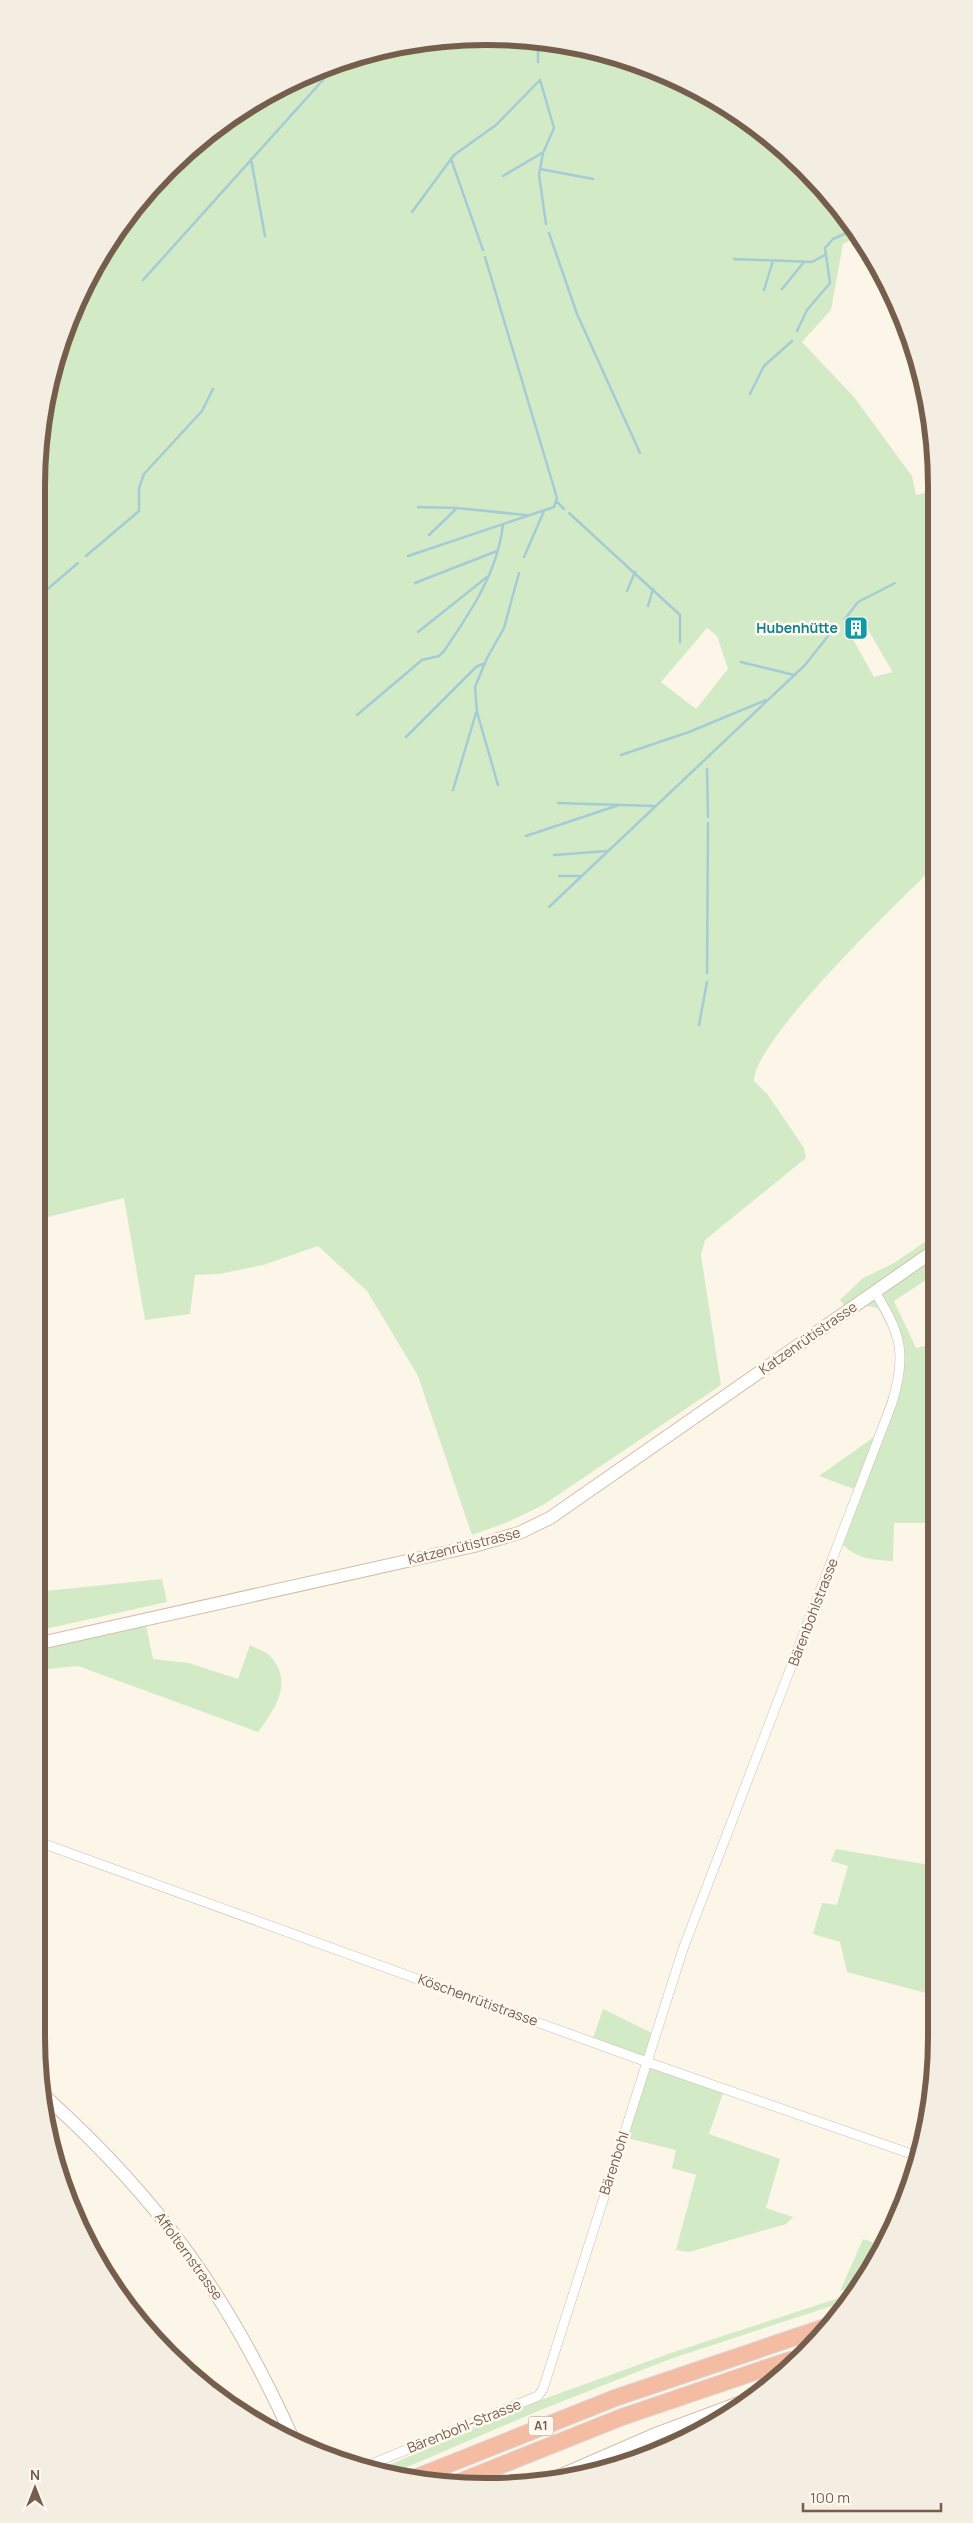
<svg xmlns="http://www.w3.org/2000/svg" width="973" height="2523" viewBox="0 0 973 2523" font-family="Manrope,sans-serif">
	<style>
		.green { fill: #d3eac7; fill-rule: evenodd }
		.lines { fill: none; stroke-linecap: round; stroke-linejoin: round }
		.stream { stroke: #a4ccd7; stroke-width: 2.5 }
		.street-casing { stroke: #cebeaf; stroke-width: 10 }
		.secondary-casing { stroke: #d1bfac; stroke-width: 14 }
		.highway-casing { stroke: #dbd5d1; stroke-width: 18 }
		.street { stroke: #fff; stroke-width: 9 }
		.secondary { stroke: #fff; stroke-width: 12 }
		.highway { stroke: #f4bca2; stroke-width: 16 }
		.labels { text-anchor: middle; stroke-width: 5; stroke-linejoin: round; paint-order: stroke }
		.shield { fill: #fff9ef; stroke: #9f8c7e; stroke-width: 1 }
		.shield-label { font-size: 12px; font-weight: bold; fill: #765e4d }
		.culture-label { font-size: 14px; font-weight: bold; fill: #0d838f; stroke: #fff9ef; text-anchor: end }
		.street-label { font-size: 14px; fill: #765e4d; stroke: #fff9ef }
		.rim { fill: none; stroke: #765e4d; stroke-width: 6 }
	</style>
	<rect width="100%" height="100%" fill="#fcf6e9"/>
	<!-- green -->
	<path class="green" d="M516,37L603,52L736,112L825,190L855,238L843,244L831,310L802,342L854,397L912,476L916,495L933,491L934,867C900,900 753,1041 754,1081L768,1095L804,1148L806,1158L705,1240L701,1255L721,1385L543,1505L508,1522L472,1535L418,1376L367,1291L318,1246L263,1265L219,1274L195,1275L190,1314L145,1320L124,1198L36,1220V487L52,370L83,287L129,212L190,148L262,96L342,60L428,40ZM860,616L892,671V672L874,677L845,625ZM707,628L717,636L728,669L696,709L661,682Z
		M935,1235V1274L894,1301L916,1348L935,1343L936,1523H894L893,1561C872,1560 858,1559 843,1545L862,1492L819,1476L874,1437L893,1384L896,1357L893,1336L878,1308L867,1306L852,1316L840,1300L863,1278L894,1263Z
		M162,1579L167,1602L36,1631V1592Z
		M146,1625L153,1659L189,1663L238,1679L250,1645C255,1648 266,1651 270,1656C294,1682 275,1710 258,1732L78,1666L36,1670V1649Z
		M836,1849L936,1866L937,1996L847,1972L840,1942L813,1934L822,1903L837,1905L848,1866L831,1861Z
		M603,2009L652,2033L645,2056L593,2038Z
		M650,2067L723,2093L709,2134L780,2159L766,2208L793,2217L786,2224L689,2252L676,2250L696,2175L672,2168L676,2150L627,2138Z
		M863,2239L884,2246L859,2285L840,2291Z
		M854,2293L850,2300L670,2359L543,2409L391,2474L375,2471L541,2400L671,2353Z"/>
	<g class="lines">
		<!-- stream -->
		<path class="stream" d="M538,62V41
			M540,80L554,128L543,153L539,175L546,224
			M251,159L265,236
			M451,159L483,250
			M540,169L593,179
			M503,176L542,153
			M412,212L454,155L496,125L540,80
			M549,233L577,314L640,453
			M734,259L812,262L825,255
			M143,280L331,71
			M782,289L804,262
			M764,290L773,261
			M797,331L807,310L830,283L825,248L833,239L851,231
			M750,394L764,366L792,341
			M556,501L564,509
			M418,507L457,508L526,515
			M569,513L680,615V642
			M429,535L457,508
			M86,556L139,511V488L144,474L202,411L213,389
			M408,556L554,507L557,498L485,257
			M524,557L544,511
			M415,583L497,551
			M627,591L635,572
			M36,599L78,563
			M648,606L653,589
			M845,619L858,602L895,583
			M418,632L487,577
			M741,662L794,675
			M357,715L422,660L439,656L444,651C470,613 498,572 503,524
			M406,737L476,667L485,663
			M621,755L689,732L766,700
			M707,769L708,817
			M498,785L477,712L475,687L487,658L504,628L519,573
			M453,790L476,713
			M558,803L654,806
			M526,836L619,805
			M554,855L607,851
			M559,876H580
			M549,907L805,665L836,626
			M707,973L708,823
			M699,1025L707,982"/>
		<!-- street casing -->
		<g class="street-casing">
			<path id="street" d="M36,1841L647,2062L920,2157
				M362,2468L538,2396L543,2389L683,1949L892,1403C907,1354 901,1334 875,1292"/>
		</g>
		<!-- secondary casing -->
		<g class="secondary-casing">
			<path id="secondary" d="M36,1644L474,1546L519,1533L550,1518L935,1250
				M47,2098C162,2202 231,2300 294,2441
				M552,2479L658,2433L749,2399"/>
		</g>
		<!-- highway casing -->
		<g class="highway-casing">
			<path id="highway" d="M412,2479L615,2398L828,2326
				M459,2482L622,2417L790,2360"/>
		</g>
		<!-- street -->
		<use href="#street" class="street"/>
		<!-- secondary -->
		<use href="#secondary" class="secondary"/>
		<!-- highway -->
		<use href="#highway" class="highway"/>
	</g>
	<!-- icons -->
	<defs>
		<g id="building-square" transform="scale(1.25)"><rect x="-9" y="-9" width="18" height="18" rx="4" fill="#0f9aa8" stroke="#fff9ef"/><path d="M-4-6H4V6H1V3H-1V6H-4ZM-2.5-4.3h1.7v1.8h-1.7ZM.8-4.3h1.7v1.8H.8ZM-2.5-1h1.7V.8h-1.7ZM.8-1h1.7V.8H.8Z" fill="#fff"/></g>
	</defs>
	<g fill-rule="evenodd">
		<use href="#building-square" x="856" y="628"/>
	</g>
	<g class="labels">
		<!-- shield labels -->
		<rect class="shield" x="528.5" y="2416.5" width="25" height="19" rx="4"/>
		<g class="shield-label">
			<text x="541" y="2430">A1</text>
		</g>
		<!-- culture labels -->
		<g class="culture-label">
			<text x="838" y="633">Hubenhütte</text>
		</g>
		<!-- street labels -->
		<g class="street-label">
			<text transform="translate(808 1338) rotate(-35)" y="5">Katzenrütistrasse</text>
			<text transform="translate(464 1546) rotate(-14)" y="5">Katzenrütistrasse</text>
			<text transform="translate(813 1612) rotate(-69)" y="5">Bärenbohlstrasse</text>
			<text transform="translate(478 2000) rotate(20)" y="5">Köschenrütistrasse</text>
			<text transform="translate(614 2163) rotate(-72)" y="5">Bärenbohl</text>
			<text transform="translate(189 2256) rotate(54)" y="5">Affolternstrasse</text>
			<text transform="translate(464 2426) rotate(-22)" y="5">Bärenbohl-Strasse</text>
		</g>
	</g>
	<!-- crop -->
	<path d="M0 0H973V2523H0ZM486 45H487A441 441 0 0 1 928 486V2037A441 441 0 0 1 487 2478H486A441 441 0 0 1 45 2037V486A441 441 0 0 1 486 45Z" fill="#f4ede2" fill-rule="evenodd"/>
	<path class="rim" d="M486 45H487A441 441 0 0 1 928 486V2037A441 441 0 0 1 487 2478H486A441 441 0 0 1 45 2037V486A441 441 0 0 1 486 45Z"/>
	<!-- north arrow -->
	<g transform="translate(35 2488)" stroke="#fff9ef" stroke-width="4" paint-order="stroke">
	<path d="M0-4L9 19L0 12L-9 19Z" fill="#765e4d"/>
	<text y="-8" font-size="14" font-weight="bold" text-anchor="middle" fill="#765e4d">N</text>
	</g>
	<!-- scale -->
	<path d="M803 2503v8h138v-8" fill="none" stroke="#765e4d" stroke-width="2.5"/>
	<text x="810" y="2503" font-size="15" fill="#765e4d" stroke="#fff9ef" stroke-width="4" paint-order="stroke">100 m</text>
</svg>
